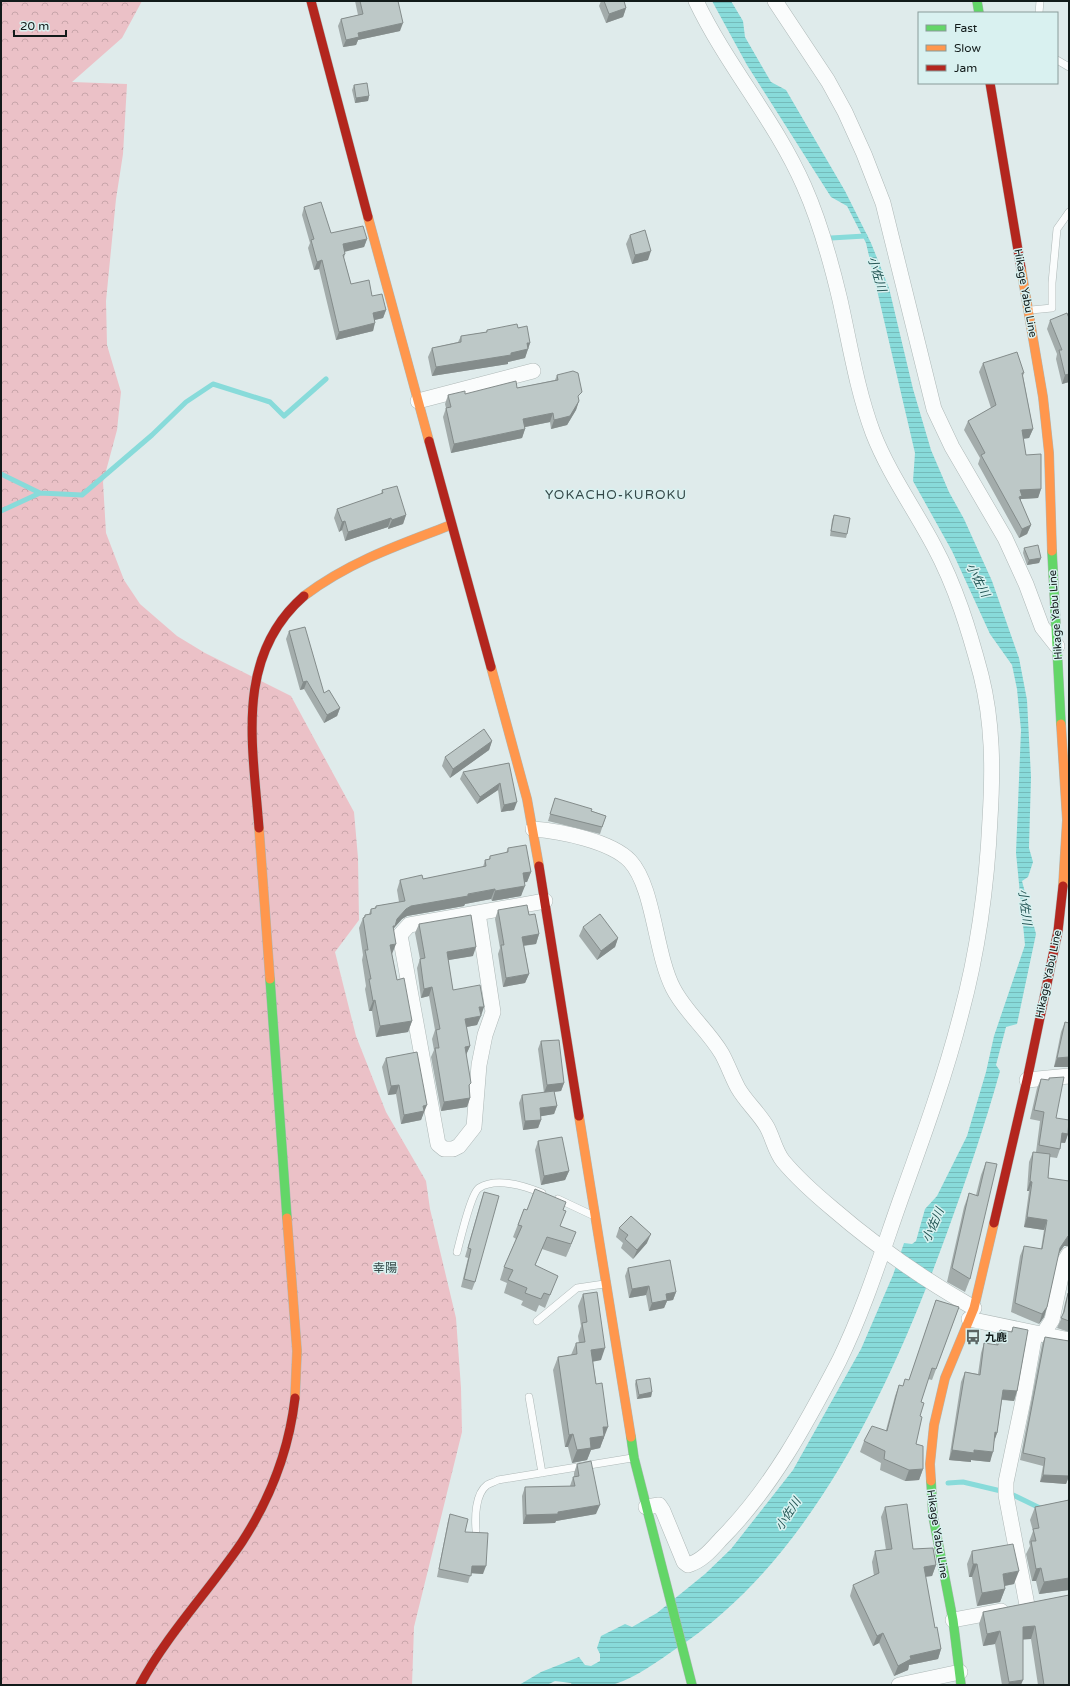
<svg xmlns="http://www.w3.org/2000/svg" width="1070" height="1686" viewBox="0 0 1070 1686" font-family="'Varela Round','Noto Sans JP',sans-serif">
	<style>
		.forest { fill: url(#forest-crowns) }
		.water { fill: url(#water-rules) }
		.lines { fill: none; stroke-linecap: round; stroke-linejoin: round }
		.stream { stroke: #88dbda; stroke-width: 5 }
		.lane-casing { stroke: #aeb8b7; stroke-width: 8 }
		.street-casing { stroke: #aeb8b7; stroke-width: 16 }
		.fast-casing { stroke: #aeb8b7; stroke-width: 10 }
		.slow-casing { stroke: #aeb8b7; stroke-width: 10 }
		.jam-casing { stroke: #aeb8b7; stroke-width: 10 }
		.lane { stroke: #fafcfc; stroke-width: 7 }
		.street { stroke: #fafcfc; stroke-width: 15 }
		.fast { stroke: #63d668; stroke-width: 9 }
		.slow { stroke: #ff974d; stroke-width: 9 }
		.jam { stroke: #b3261e; stroke-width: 9 }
		.wall { fill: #a3acab }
		.shaded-wall { fill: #848c8b }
		.building { fill: #bdc8c7; stroke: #848c8b }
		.labels { text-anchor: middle; stroke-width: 3; stroke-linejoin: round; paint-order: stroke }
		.street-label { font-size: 11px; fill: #121b1a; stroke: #d9f1f0 }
		.poi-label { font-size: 11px; font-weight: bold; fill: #121b1a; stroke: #d9f1f0; text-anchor: start }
		.water-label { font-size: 12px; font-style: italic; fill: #255756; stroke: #d9f1f0 }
		.neighbourhood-label { font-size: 12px; fill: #344848; stroke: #d9f1f0 }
		.quarter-label { font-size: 13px; letter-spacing: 1px; fill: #344848; stroke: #d9f1f0 }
	</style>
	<defs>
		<pattern id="forest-crowns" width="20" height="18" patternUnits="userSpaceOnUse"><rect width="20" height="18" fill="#ebc1c7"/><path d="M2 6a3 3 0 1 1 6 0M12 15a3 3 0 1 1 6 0" fill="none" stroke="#c8a5aa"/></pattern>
		<pattern id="water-rules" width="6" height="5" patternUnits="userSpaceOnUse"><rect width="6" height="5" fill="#88dbda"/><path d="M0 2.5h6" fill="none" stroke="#74bbba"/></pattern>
	</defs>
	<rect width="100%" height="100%" fill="#dfebeb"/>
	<!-- forest -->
	<path class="forest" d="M1,1H142L122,38L72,82L127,84L123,154L116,199L106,301L107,345L121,392L117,430L103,482L106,533L124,580L140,604L177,636L205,653L291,696L354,812L358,858L359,920L335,952L356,1036L386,1112L426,1181L430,1209L456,1318L461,1388L462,1432L414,1627L412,1685H1Z"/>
	<!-- water -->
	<path class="water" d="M712,1H731L743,21L745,37L771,82L786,90L845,191L871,243L889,288L913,389L931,450L949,492L964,519L992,581L1019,658L1027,700L1031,777L1029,848L1033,862L1028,877L1022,881L1036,934L1017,1024L1006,1027L996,1065L1000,1071C985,1125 967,1177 948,1230C894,1379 814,1558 677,1648C658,1661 637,1677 615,1684C603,1686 585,1685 572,1685L571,1683L555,1681L547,1685H519L541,1672L579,1657L585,1665L591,1666L600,1661V1654L597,1648L601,1636L625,1624L632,1627L657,1613L705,1574L731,1549L793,1470L861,1349L893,1275L904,1243L912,1244L916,1241L925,1209L937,1196L967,1136L986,1072L994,1036L1025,945L1016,853L1021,730L1017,689L1012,665L990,634L952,551L913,481L915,453L866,243L847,206L831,197L747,65Z"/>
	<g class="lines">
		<!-- stream -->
		<path class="stream" d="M831,238L865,236
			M1,474L40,493
			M1,511L40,493L82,495L152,435L186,402L213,384L270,402L284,416L326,379
			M948,1483L963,1482L1001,1491
			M1009,1493L1042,1509"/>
		<!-- lane casing -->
		<g class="lane-casing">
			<path id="lane" d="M1039,13L1040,1
				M1057,60L1069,67
				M1031,310L1052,308V283L1057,229L1069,212
				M558,1199L592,1215
				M457,1252C460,1241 471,1193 479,1188C496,1177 525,1186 542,1193
				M537,1321L577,1288L604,1284
				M529,1397L542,1473
				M476,1530C475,1518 475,1494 487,1485C490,1483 495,1482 498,1480L632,1458"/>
		</g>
		<!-- street casing -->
		<g class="street-casing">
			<path id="street" d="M775,1L828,81L845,112L864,154L883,203L934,409L952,447L1005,538L1026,584L1042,627L1057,646
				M418,401L533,371
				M533,829C560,831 611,841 630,861C654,887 655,953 673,988C685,1012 708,1030 722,1054C728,1065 732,1077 738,1088C746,1102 759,1113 767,1127C773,1138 775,1151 783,1161C798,1179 815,1194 833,1209C877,1247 923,1279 974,1308
				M478,913L493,1012L485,1035L479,1065L474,1127L459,1146L453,1149H444L438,1144L400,935L409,925L545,901
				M1027,1080L1069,1076
				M969,1319L1069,1340
				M1043,1334L1052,1320L1064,1262L1069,1254
				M646,1507L659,1505L663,1511L684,1562L688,1565C702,1561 711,1550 721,1539C771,1489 806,1424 839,1361C864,1310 881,1255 900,1201C922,1140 945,1077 961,1014C978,951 987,884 990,819C993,770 993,723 981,675C969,630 956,587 934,546C914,508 889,474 873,433C857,390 850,345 840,300C831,262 820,222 804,186C775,120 727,66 696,1
				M1027,1605L1006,1495V1482L1024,1396L1035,1333
				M953,1620L1001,1611
				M899,1685L960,1672"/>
		</g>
		<!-- fast casing -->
		<g class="fast-casing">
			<path id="fast" d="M977,1L979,13
				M1052,551L1061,724
				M270,979L287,1218
				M631,1437L634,1458L692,1685
				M931,1481L933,1516L953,1620L961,1685"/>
		</g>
		<!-- slow casing -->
		<g class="slow-casing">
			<path id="slow" d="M368,217L429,441
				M1021,268L1043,397L1049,453L1052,551
				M304,596C349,562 398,545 451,525
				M491,667L527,799L539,866
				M1061,724L1067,820L1063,886
				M259,828L270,979
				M579,1116L631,1437
				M287,1218L297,1351L295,1398
				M931,1481L930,1464L934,1425L945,1378L974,1308L994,1223"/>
		</g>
		<!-- jam casing -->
		<g class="jam-casing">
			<path id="jam" d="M311,1L368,217
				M990,83L1021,268
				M429,441L491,667
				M259,828C253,746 234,657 304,596
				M539,866L579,1116
				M994,1223L1027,1080L1058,931L1063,886
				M140,1685C168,1633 209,1591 242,1542C270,1499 289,1450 295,1398"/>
		</g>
		<!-- lane -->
		<use href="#lane" class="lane"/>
		<!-- street -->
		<use href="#street" class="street"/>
		<!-- fast -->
		<use href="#fast" class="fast"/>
		<!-- slow -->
		<use href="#slow" class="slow"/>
		<!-- jam -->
		<use href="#jam" class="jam"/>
	</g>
	<!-- wall -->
	<path class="wall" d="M355,1H398L400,31L358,40L356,45L343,47L338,26L341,19L358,15Z
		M601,1H624L626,8L623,17L606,23L599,6Z
		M354,85L369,96L368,101L355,103L352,90Z
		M304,207L331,233L367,239L364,247L344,251L345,254L344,258L351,284L372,296L386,310L383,318L375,320L373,331L336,340L319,269L314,270L308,248L310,243L302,215Z
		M630,235L648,260L632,264L626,244Z
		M1069,318V382L1062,384L1056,359L1057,354L1047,329L1050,320Z
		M518,328L530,343L525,358L508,362V364L432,376L428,357L432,348L458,342L461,336L486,332L487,330Z
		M983,363L1024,373L1023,376L1033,429L1029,438L1023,439L1026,455L1041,489L1038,498L1021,499L1020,500L1031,525L1027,534L1019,538L978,464L980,458L964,430L968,421L991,408L979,372Z
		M557,375L579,400L576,410L567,425L551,429L550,422L525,427V429L522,438L451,453L443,417L446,408L445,404L448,395L465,394L517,388L555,380Z
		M382,490L406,515L403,524L388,529V527L345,541L342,530L339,532L334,518L337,509L381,494Z
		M834,515L847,534L846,538L830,536L832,520Z
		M1024,548L1041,558L1039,563L1027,565L1023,553Z
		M289,631L324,693L340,708L337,716L324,723L304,689L300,690L286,639Z
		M492,741L489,750L450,778L442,766L445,757Z
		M509,763L514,810L501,812L498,790L477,804L460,779L463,772Z
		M555,798L606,816L600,834L548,821Z
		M508,848L531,872L527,882H524L521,896L492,901L491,899L465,904L464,906L407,916L402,919L394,928L392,954L397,980L412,1021L408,1032L376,1037L372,1011H369L365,989L366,986L362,960L363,955L359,928L363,918L364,917L365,915L369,914L371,909H374L376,906L399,902L397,890L400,880L423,879L483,867L485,860L489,859L490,856L506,853Z
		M498,910L529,915L539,934L536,944L524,946L529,974L525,983L503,987L498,954L500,948L495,919Z
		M419,924L473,956L448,960L453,990L480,1016L477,1025L466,1027L470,1046L466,1055L470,1098L467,1107L441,1111L431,1057L434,1050L432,1039L435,1030L429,996L421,998L417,968L420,959L415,933Z
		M583,927L618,938L615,947L597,960L579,936Z
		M1065,1022L1069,1067H1054L1061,1032Z
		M541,1041L564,1083L561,1091L554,1092L557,1106L554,1114L541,1116V1120L538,1128L523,1130L519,1103L522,1095L544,1093L538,1049Z
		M386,1058L423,1114L421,1120L401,1124L396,1094L388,1095L382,1067Z
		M1041,1079L1056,1118L1068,1134L1065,1143H1061L1060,1149L1057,1158L1050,1157L1048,1178L1064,1246L1058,1255L1047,1307L1044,1317L1039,1324L1011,1312L1020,1256L1024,1246L1041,1249L1044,1230L1024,1227L1029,1191H1027L1029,1162L1033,1152H1036L1040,1121L1030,1119L1037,1088Z
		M538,1141L569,1171L565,1180L541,1185L535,1150Z
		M986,1162L970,1279L965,1292L947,1282L964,1207L969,1193L976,1195L981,1175Z
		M484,1192L475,1282L472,1290L461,1287L468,1258L465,1257L481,1201Z
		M524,1209L527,1210H563L560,1226L571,1245L566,1257L542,1249L535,1266L553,1288L545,1308L539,1305L536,1312L521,1305L523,1301L504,1293L507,1283L500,1280L504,1267L516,1239L513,1237Z
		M619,1228L647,1243L633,1259L621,1248L623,1243L616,1237Z
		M628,1268L676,1292L673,1300L667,1301L664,1308L649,1311L646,1295L629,1298L625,1276Z
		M1068,1293H1069V1332L1057,1328L1062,1317L1065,1303Z
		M583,1294L601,1360L593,1361L604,1439H603L600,1448L591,1450L587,1460L572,1463L568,1447H565L553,1370L558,1357L571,1355L576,1343H579L578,1336L581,1326L578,1306Z
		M936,1300L959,1307L932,1380L928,1379L921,1402L920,1416L916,1444L923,1469L919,1480L905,1481L880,1470L881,1463L860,1452L864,1441L886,1430L895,1396L899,1385L903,1386L909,1380Z
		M1013,1327L1017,1391L1014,1401L1002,1400L997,1433L994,1441L990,1462L971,1460V1462L949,1460L961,1382L965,1372L978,1374L981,1353L984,1343L996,1345V1340L1000,1330L1011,1332Z
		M1045,1337L1069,1476L1066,1484L1040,1482L1043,1466L1020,1460L1042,1344Z
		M636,1380L652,1392L651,1397L637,1399L635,1384Z
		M577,1464L596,1514L556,1521L555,1523L523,1524L522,1496L525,1487L570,1486L573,1477H574V1473Z
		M1069,1500V1590L1039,1594L1036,1581H1032L1026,1554L1030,1546L1029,1542L1033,1531L1030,1520L1035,1507Z
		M885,1507L913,1549L936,1565L932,1576L925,1577L935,1628L941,1649L938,1659L909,1665L908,1670L894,1676L879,1643L873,1646L850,1596L853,1585L874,1576L872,1562L875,1551L886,1550L881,1517Z
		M450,1514L465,1532L483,1574L471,1573L468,1583L437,1577L448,1521Z
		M972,1551L1014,1584L1005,1586V1589L1000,1602L977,1606L972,1577H969L967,1564Z
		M1069,1595V1685H1038L1031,1639H1023L1021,1685H1002L995,1644L983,1646L979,1624L983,1612Z"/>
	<!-- shaded-wall -->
	<path class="shaded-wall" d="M626,8L623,17L606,23L609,14Z
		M403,23L400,31L358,40L356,45L343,47L346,40L358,33Z
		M369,96L368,101L355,103L356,98Z
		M367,239L364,247L340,253L343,244Z
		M651,251L648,260L632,264L635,255Z
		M322,260L319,269L314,270L317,262Z
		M386,310L383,318L370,321L373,313Z
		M375,323L373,331L336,340L339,332Z
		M527,343H530L525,358L508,362V364L432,376L436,367L511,353Z
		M1069,374V382L1062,384L1065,375Z
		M579,401L576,410L567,425L551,429L554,420Z
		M553,413L550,422L520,428L523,419Z
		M525,429L522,438L451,453L454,444Z
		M1033,429L1029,438L1019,439L1022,430Z
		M1041,489L1038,498L1021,499L1019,505L1020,490Z
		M406,515L403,524L388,529L392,520Z
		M391,518L388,527L345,541L348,532Z
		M345,521L342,530L339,532L342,522Z
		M1031,525L1027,534L1019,538L1022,529Z
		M1041,558L1039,563L1027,565L1029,560Z
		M307,681L304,689L300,690L303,682Z
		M340,708L337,716L324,723L327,715Z
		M492,741L489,750L450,778L453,769Z
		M500,783L498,790L477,804L480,797Z
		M517,802L514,810L501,812L504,805Z
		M531,872L527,882L519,883L523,873Z
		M525,886L521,896L492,901L495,891Z
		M495,889L491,899L465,904L464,906L407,916L402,919L394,928L391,936L393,926L397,919L406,909L411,906Z
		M539,934L536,944L519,946L522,937Z
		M618,938L615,947L597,960L601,951Z
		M396,944L392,954L386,955L390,945Z
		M476,947L473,956L443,961L447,952Z
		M529,974L525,983L503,987L506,978Z
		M432,987L429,996L421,998L424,989Z
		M375,1000L372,1011H369L373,1001Z
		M479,1007H484L481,1016Z
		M481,1016L477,1025L461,1028L465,1019Z
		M412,1021L408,1032L376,1037L380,1026Z
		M470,1046L466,1055L465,1047Z
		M1069,1057V1067H1054L1057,1058Z
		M564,1083L561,1091L544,1093L547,1085Z
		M399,1085L396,1094L388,1095L391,1086Z
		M470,1098L467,1107L441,1111L444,1102Z
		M427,1105L421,1120L401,1124L404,1115L423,1106Z
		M557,1106L554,1114L537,1117L540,1108Z
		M541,1120L538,1128L523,1130L525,1121Z
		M1062,1133L1068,1134L1065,1143L1059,1142Z
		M569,1171L565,1180L541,1185L544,1176Z
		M1030,1181L1032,1182L1029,1191H1027Z
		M1027,1217L1047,1220L1044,1230L1024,1227Z
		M576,1232L571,1245L566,1257L571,1244Z
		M651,1234L647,1243L633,1259L637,1250Z
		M1068,1236H1069V1246H1064L1056,1257L1060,1248Z
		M649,1286L646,1295L629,1298L632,1289Z
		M676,1292L673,1300L667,1301L664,1308L649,1311L652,1303L666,1294Z
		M1047,1307L1044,1317L1039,1324L1042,1314Z
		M605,1348L601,1360L587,1363L591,1350Z
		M1003,1390L1017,1391L1014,1401L999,1399Z
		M652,1392L651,1397L637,1399L639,1395Z
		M603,1427H608L600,1448L591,1450L587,1460L572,1463L577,1450Z
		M995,1432L997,1433L994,1442Z
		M573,1434L568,1447H565L569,1435Z
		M952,1450H974L993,1452L990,1462L971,1460V1462L949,1460Z
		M923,1469L919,1480L905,1481L909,1470Z
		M1043,1475L1069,1476L1066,1484L1040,1482Z
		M600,1505L596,1514L556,1521L555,1523L523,1524L526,1515L558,1512Z
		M973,1564H977L972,1577H969Z
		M936,1565L932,1576L920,1577L924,1567Z
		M472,1566H486L483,1574L469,1573Z
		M1041,1568L1036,1581H1032L1036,1569Z
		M1019,1571L1014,1584L998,1587L1003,1574Z
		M1069,1578V1590L1039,1594L1044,1582Z
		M1005,1589L1000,1602L977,1606L982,1593Z
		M1035,1626L1031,1639L1018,1640L1023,1627Z
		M1000,1631L995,1644L983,1646L987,1634Z
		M883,1633L879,1643L873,1646L877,1636Z
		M941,1649L938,1659L909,1665L908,1670L894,1676L898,1666L910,1656Z
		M1023,1680L1021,1685H1008L1009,1682Z"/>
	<!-- building -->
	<path class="building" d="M360,1H398L403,23L358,33L359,37L346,40L341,19L363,14Z
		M604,1H624L626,8L609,14Z
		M367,83L369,96L356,98L354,85Z
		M321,202L331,233L363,226L367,239L343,244L345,254L343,255L351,284L369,280L372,296L382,294L386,310L373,313L375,323L339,332L322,260L317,262L311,240L314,239L304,207Z
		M645,230L651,251L635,255L630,235Z
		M1067,313L1069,318V374L1065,375L1059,350H1062L1050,320Z
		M517,324L518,328L527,326L530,343H527L528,349L511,353V355L492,358L436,367L432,348L461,342V336L487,332V330Z
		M1017,352L1024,373H1022L1033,429L1022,430L1026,455L1041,454V489L1020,490L1022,496L1019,497L1031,525L1022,529L981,455L985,453L968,421L996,405L983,363Z
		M573,371L578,373L582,392L578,396L579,401L570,416L554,420L553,413L523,419L525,429L454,444L446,408L451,407L448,395L465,391V394L516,381L517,388L558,380L557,375Z
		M397,486L406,515L392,520L391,518L348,532L345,521L342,522L337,509L383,493L382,490Z
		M834,515L850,518L847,534L831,531Z
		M1038,545L1041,558L1029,560L1024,548Z
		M305,627L324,693L329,690L340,708L327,715L307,681L303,682L289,631Z
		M484,729L492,741L453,769L445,757Z
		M509,763L517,802L504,805L500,783L480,797L463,772Z
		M555,798L592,809L591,811L606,816L602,827L550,814Z
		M526,845L531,872L523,873L525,886L495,891V889L468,894V896L411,906L406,909L397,919L395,926H393L396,944L390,945L397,980L404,978L412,1021L380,1026L375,1000L373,1001L369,979H371L365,950H368L363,918L365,917V915L371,914V909L376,908V906L405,901L400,880L422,875L423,879L486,866L485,860L490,859V856L508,852V848Z
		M527,905L529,915L535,914L539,934L522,937L529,974L506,978L501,945H504L498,910Z
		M600,914L618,938L601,951L583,927Z
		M471,915L476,947L447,952L453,990L480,985L484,1007H479L481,1016L465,1019L470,1046L465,1047L471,1083L469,1085L470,1098L444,1102L435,1048H439L436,1030L440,1029L432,987L424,989L420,959L425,958L419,924Z
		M1065,1022L1069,1023V1057L1057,1058Z
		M559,1040L564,1083L547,1085L541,1041Z
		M417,1052L427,1105L423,1106L424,1111L404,1115L399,1085L391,1086L386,1058Z
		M1064,1077L1056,1118L1069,1120L1068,1134L1062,1133L1060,1149L1039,1145L1044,1112L1034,1110L1041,1079L1049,1080V1078Z
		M554,1091L557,1106L540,1108L541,1120L525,1121L522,1095Z
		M562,1137L569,1171L544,1176L538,1141Z
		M1033,1152L1050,1154L1048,1178L1069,1181V1236H1068L1060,1248L1047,1307L1042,1314L1015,1303L1024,1246L1042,1249L1047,1220L1027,1217L1032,1182L1030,1181Z
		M986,1162L997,1164L970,1279L952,1268L969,1193L978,1196Z
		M535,1189L566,1202L563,1210L566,1211L560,1226L576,1232L571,1244L547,1237L535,1265L558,1276L550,1295L544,1293L541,1299L525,1293L527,1288L508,1280L513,1270L504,1267L522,1226L518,1225L524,1209L527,1210Z
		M484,1192L499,1196L475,1282L464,1279L471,1249L468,1248Z
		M631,1216L651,1234L637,1250L625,1239L628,1235L619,1228Z
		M670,1260L676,1292L666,1294L667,1300L652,1303L649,1286L632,1289L628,1268Z
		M597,1292L605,1348L591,1350L596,1384L602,1383L608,1427H603L604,1436L590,1438L591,1448L577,1450L573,1434L569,1435L558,1357L577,1354L576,1343L585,1342L582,1323L587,1322L583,1294Z
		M1068,1293H1069V1321L1061,1318L1064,1312Z
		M936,1300L959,1307L936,1369L932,1368L921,1402L924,1403L920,1416L922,1417L916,1444L923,1446V1469L909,1470L884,1459L885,1451L864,1441L872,1426L887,1431L899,1385L903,1386L905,1379L909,1380Z
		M1013,1327L1028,1330L1017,1391L1003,1390L997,1433L995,1432L993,1452L974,1450V1453L952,1450L965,1372L980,1375L984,1343L998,1345L1000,1330L1012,1332Z
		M1045,1337L1069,1341V1476L1043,1475L1045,1458L1023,1453Z
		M650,1378L652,1392L639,1395L636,1380Z
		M591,1461L600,1505L558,1512V1514L526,1515L525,1487L575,1486L573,1477L579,1476L577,1464Z
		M1069,1500V1578L1044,1582L1041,1568L1036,1569L1031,1541H1036L1033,1529L1039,1528L1035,1507Z
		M907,1504L913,1549L933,1548L936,1565L924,1567L935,1628L937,1627L941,1649L910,1656L911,1659L898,1666L883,1633L877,1636L853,1585L879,1573L875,1551L892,1549L885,1507Z
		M450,1514L468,1519L465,1532L488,1533L486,1566H472L471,1576L439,1569Z
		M1013,1544L1019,1571L1003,1574L1005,1589L982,1593L977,1564H973L972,1551Z
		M1069,1595V1685H1044L1035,1626L1023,1627V1680L1009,1682L1000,1631L987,1634L983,1612Z"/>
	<!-- icons -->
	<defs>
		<g id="bus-bare" transform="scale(1.2)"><path d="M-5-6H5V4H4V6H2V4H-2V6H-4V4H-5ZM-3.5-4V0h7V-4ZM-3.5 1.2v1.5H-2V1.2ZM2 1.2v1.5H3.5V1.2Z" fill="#5a6463" stroke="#d9f1f0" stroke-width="2.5" paint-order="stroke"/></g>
	</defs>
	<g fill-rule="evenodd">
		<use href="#bus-bare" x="973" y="1337"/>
	</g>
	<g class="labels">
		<!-- street labels -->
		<g class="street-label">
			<text transform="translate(1026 293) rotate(80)" y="4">Hikage Yabu Line</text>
			<text transform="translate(1055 615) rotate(-94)" y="4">Hikage Yabu Line</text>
			<text transform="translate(1048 974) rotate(-78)" y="4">Hikage Yabu Line</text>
			<text transform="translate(938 1534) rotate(81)" y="4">Hikage Yabu Line</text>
		</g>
		<!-- poi labels -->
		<g class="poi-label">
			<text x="985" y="1341">九鹿</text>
		</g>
		<!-- water labels -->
		<g class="water-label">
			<text transform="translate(877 274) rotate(73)" y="4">小佐川</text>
			<text transform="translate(978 580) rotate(63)" y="4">小佐川</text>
			<text transform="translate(1025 907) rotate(83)" y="4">小佐川</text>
			<text transform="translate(933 1225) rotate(-66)" y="4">小佐川</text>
			<text transform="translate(788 1514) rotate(-57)" y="4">小佐川</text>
		</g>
		<!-- neighbourhood labels -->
		<g class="neighbourhood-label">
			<text x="385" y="1272">幸陽</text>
		</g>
		<!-- quarter labels -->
		<g class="quarter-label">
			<text x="616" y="499">YOKACHO-KUROKU</text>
		</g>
	</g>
	<!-- border -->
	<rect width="1070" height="1686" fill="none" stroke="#121b1a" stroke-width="4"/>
	<!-- legend -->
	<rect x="918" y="12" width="140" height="72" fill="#d9f1f0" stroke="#899b9a"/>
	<rect x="926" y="25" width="20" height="6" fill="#63d668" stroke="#899b9a"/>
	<text x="954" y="32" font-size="12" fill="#121b1a">Fast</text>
	<rect x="926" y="45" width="20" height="6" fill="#ff974d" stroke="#899b9a"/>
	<text x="954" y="52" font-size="12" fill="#121b1a">Slow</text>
	<rect x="926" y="65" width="20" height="6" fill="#b3261e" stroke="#899b9a"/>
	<text x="954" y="72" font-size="12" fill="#121b1a">Jam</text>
	<!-- scale -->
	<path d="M14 30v6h52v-6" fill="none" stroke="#121b1a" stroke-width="2"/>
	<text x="20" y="30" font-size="12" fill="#121b1a" stroke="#d9f1f0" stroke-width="3" paint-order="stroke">20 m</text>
</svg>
